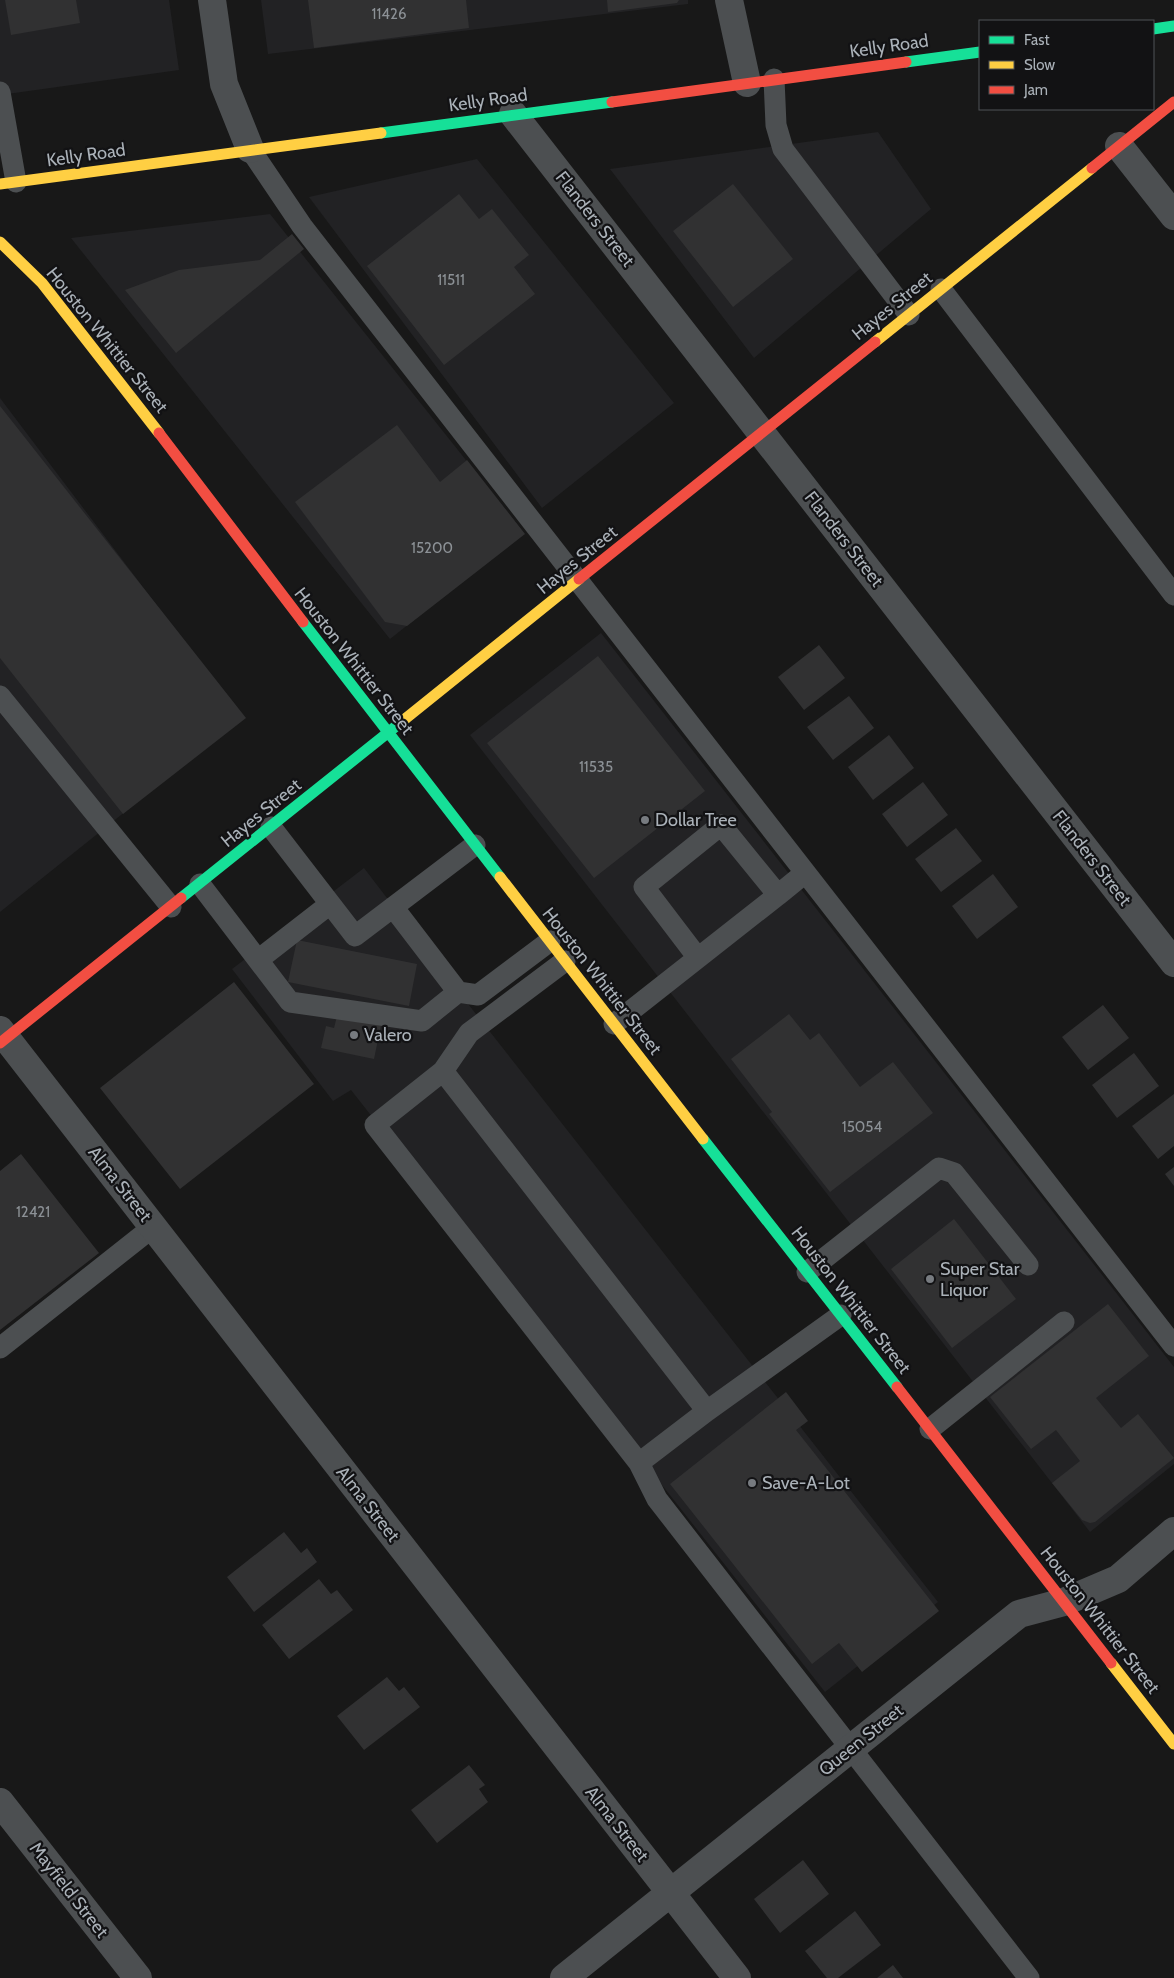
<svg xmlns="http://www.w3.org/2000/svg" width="1174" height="1978" viewBox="0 0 1174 1978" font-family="Cabin,sans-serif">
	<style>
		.built { fill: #222224 }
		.building { fill: #313132 }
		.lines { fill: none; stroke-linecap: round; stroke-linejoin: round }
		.lane { stroke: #4c4f51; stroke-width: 21 }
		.street { stroke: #4c4f51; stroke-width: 28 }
		.fast { stroke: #16e098; stroke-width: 11 }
		.slow { stroke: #ffcf43; stroke-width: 11 }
		.jam { stroke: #f24e42; stroke-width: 11 }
		.poi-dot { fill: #777b80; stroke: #121214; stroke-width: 2 }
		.labels { text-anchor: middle; stroke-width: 4.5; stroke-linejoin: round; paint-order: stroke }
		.number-label { font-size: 15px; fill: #8c9196 }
		.street-label { font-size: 18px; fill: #aab1b8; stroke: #121214 }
		.poi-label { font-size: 18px; fill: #aab1b8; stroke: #121214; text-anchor: start }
	</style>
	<rect width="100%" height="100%" fill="#181818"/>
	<!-- built -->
	<path class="built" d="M0,0H169L179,70L0,95Z
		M261,0H688V4L268,54Z
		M878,132L931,209L754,358L610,169Z
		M477,159L674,403L542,508L309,197Z
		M270,214L524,533L390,639L71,238Z
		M0,398L242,718L0,912Z
		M601,633L1174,1367V1464L1090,1532L470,735Z
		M364,868L465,1000L938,1602L825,1692L351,1090L333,1101L232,969Z"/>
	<!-- building -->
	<path class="building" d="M5,0H76L80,23L11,35Z
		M308,0H466L469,28L314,48Z
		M607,0H679L677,3L608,12Z
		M733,184L793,259L733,307L673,231Z
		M459,194L479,219L492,209L529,255L514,267L535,294L444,365L367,266Z
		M292,234L304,249L176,353L125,290L179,270L260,260Z
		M0,406L246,718L123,814L0,658Z
		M397,425L440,482L467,460L525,534L407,626L385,622L295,502Z
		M819,645L845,678L804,710L778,677Z
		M598,656L705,791L594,878L487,743Z
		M849,696L874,728L833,760L807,727Z
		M889,735L914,768L873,800L848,767Z
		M923,782L948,815L907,847L882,814Z
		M956,828L982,861L941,892L915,859Z
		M993,874L1018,907L977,939L952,906Z
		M297,940L417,964L409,1006L288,982Z
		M234,982L314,1084L180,1189L100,1088Z
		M1103,1005L1129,1038L1088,1070L1062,1037Z
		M789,1014L810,1040L819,1033L860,1087L893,1062L933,1113L830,1192L769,1114L772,1112L731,1059Z
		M337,1016L381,1025L374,1059L321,1048L326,1026L334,1028Z
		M1134,1053L1159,1086L1117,1118L1092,1085Z
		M1174,1094V1146L1158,1159L1132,1126Z
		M21,1154L99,1253L0,1330V1171Z
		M1174,1167V1186L1165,1174Z
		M954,1219L1016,1299L952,1348L891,1269Z
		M1108,1304L1149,1356L1096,1398L1121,1428L1138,1414L1174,1458L1095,1522L1090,1523L1082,1520L1052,1483L1080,1461L1056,1430L1031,1449L990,1397Z
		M786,1392L808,1421L796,1430L939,1611L862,1672L839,1643L812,1664L670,1484Z
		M284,1532L301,1553L307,1548L317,1562L254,1612L227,1577Z
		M319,1579L331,1594L337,1590L353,1610L289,1659L262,1625Z
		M387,1677L399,1691L404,1687L420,1707L364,1750L337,1716Z
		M469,1765L485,1785L479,1789L488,1802L437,1843L411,1810Z
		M803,1860L829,1894L780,1933L754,1899Z
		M855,1911L881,1945L838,1978H827L805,1951Z
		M893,1965L903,1978H877Z"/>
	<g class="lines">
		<!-- lane -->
		<path class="lane" d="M774,79L776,125L783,149L909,315
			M0,92L16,182
			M250,149L302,226L1174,1346
			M941,289L1174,595
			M0,696L171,907
			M271,827L355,936L475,845
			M200,884L290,1002L422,1021L458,992L478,995L550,941
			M778,895L805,873
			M393,907L458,992
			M258,960L330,904
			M614,1024L778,895L721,825L644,887L698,958
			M443,1071L469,1033L565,961
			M807,1272L939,1168L954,1173L1028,1265
			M841,1315L707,1411L443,1071L375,1125L639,1463L657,1499L1029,1978
			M0,1348L153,1227
			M930,1429L1064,1322
			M639,1463L707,1411"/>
		<!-- street -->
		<path class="street" d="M212,0L224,84L250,149
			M729,0L747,83
			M513,114L1174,963
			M1119,146L1174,216
			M0,1030L737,1978
			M0,1802L138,1978
			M564,1978L1019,1614L1064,1602L1118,1579L1174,1531"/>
		<!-- fast -->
		<path class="fast" d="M1153,29L1174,26
			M906,62L980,52
			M381,133L612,102
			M303,622L500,877
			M181,898L405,719
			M703,1139L897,1387"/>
		<!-- slow -->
		<path class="slow" d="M0,184L381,133
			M0,242L42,283L159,433
			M875,342L1092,168
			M405,719L579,579
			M500,877L703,1139
			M1111,1663L1174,1744"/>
		<!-- jam -->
		<path class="jam" d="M612,102L906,62
			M1092,168L1174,102
			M159,433L303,622
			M579,579L875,342
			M0,1043L181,898
			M897,1387L1111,1663"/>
	</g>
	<!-- markers -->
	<g class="poi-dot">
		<circle cx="645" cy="820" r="5"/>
		<circle cx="354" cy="1035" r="5"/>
		<circle cx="930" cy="1279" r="5"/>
		<circle cx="752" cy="1483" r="5"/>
	</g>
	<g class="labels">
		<!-- number labels -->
		<g class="number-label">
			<text x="389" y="19">11426</text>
			<text x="451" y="285">11511</text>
			<text x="432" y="553">15200</text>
			<text x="596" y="772">11535</text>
			<text x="862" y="1132">15054</text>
			<text x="33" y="1217">12421</text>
		</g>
		<!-- street labels -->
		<g class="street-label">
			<text transform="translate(889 46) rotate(-8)" y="6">Kelly Road</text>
			<text transform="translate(488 100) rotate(-8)" y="6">Kelly Road</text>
			<text transform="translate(86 155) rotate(-8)" y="6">Kelly Road</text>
			<text transform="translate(595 219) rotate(52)" y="6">Flanders Street</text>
			<text transform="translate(892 306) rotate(-39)" y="6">Hayes Street</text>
			<text transform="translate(107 340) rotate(51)" y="6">Houston Whittier Street</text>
			<text transform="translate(844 539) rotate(52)" y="6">Flanders Street</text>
			<text transform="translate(577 560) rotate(-39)" y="6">Hayes Street</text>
			<text transform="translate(354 661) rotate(52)" y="6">Houston Whittier Street</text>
			<text transform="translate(261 813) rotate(-39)" y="6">Hayes Street</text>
			<text transform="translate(1092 858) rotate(52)" y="6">Flanders Street</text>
			<text transform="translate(602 981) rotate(52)" y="6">Houston Whittier Street</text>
			<text transform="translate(120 1184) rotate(52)" y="6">Alma Street</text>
			<text transform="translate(851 1300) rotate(52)" y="6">Houston Whittier Street</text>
			<text transform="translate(368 1504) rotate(52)" y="6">Alma Street</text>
			<text transform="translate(1100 1620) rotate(52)" y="6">Houston Whittier Street</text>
			<text transform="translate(861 1740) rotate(-39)" y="6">Queen Street</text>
			<text transform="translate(617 1824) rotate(52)" y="6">Alma Street</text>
			<text transform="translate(69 1890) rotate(52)" y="6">Mayfield Street</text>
		</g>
		<!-- poi labels -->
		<g class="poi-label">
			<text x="655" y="826">Dollar Tree</text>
			<text x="364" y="1041">Valero</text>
			<text x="940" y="1275">Super Star<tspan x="940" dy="21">Liquor</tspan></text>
			<text x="762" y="1489">Save-A-Lot</text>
		</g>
	</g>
	<!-- legend -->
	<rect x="979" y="20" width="175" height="90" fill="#121214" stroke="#4f5256"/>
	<rect x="989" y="36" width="25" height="8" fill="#16e098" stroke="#4f5256"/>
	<text x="1024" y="45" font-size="15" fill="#aab1b8">Fast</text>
	<rect x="989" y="61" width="25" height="8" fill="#ffcf43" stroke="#4f5256"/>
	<text x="1024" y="70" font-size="15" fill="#aab1b8">Slow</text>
	<rect x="989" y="86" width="25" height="8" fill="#f24e42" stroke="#4f5256"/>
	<text x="1024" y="95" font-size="15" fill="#aab1b8">Jam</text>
</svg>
